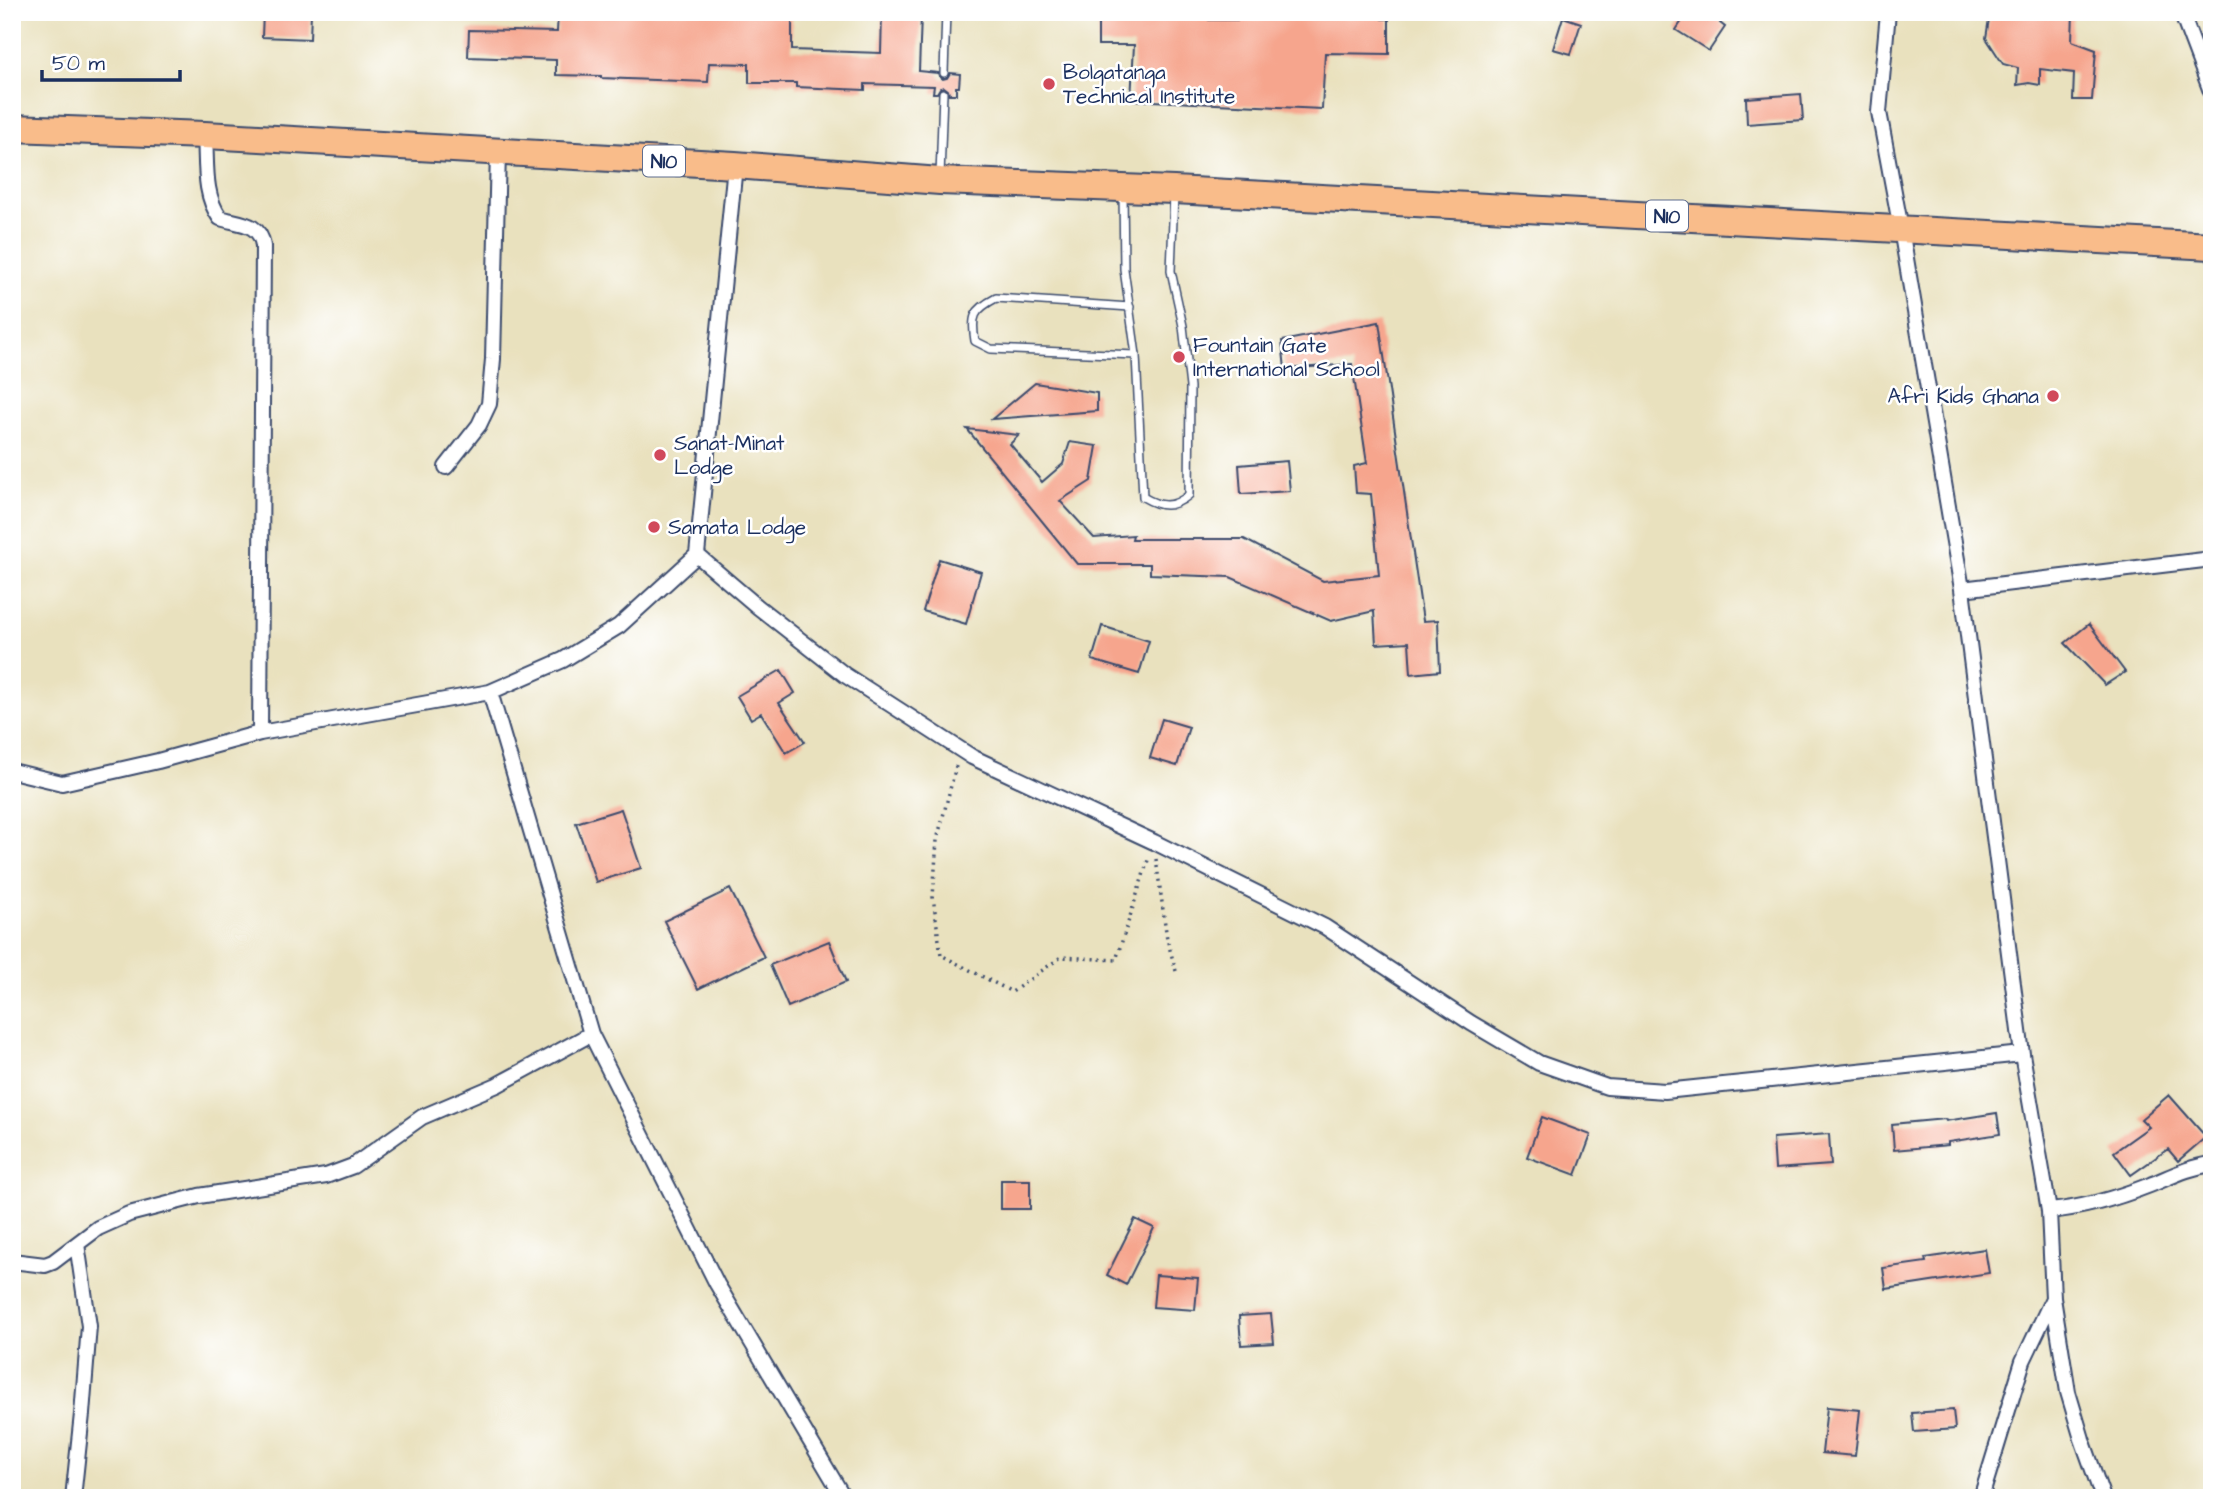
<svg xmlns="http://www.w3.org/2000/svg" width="2224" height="1510" viewBox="0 0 2224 1510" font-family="'Architects Daughter',sans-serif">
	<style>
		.building { fill: #f6a58d }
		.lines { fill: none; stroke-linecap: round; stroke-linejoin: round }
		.lane-casing { stroke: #3a4a6c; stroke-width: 10 }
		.street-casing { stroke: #3a4a6c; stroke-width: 18 }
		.highway-casing { stroke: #3a4a6c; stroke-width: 30 }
		.path { stroke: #3a4a6c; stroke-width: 3.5; stroke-dasharray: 2 5; stroke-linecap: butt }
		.lane { stroke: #fff; stroke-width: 7 }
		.street { stroke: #fff; stroke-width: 14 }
		.highway { stroke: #f9bc8a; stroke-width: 26 }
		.poi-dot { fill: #d1495b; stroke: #fff; stroke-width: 2.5 }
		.labels { text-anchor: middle; stroke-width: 5; stroke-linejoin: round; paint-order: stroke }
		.shield { fill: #fff; stroke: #5f6d8e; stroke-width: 2 }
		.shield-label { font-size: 19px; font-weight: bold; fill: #1b2f5e }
		.poi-label { font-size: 21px; fill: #1b2f5e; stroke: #fff; text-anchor: start }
	</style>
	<rect width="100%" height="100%" fill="#fff"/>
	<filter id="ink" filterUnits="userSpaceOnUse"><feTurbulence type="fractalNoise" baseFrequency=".0143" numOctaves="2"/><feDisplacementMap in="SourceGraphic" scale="14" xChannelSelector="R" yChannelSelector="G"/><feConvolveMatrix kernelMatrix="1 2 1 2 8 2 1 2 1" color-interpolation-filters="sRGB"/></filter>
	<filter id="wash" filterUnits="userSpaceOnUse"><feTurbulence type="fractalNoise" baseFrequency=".00686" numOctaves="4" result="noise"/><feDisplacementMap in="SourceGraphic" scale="28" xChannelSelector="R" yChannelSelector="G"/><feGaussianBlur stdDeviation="1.57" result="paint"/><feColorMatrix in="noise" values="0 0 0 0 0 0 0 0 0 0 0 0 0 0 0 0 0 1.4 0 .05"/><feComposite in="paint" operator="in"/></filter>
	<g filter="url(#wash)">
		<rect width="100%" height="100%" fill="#e9e1be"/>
		<g id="blocks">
			<!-- building -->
			<path class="building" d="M263,12H311L310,39L262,37Z
				M558,12H792V50L881,53L882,14L921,15L919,71L938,73L939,76L943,79L947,78L950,73L960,74L959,87H956V94H949L948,90L944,87L940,88L937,93H933L934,86L865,84V90L796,87V83H749V64L709,63L708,82L601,78V76L556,75V60L468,57L469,30L557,32Z
				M1098,12L1209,15V20H1262L1263,12H1306L1305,17L1351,18V12H1382V19H1389V54L1325,53L1322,109L1131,100L1134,45H1098Z
				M1688,12H1727L1720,23L1725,27L1709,51L1676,30Z
				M1990,12H2073L2072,41L2096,50L2092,100H2073L2074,73L2040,69V85L2029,83L2017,85L2018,68L2003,64L1986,38Z
				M1563,17L1581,23L1571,54L1553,49Z
				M1801,94L1803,120L1747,124L1746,98Z
				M1379,322L1423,621L1438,620L1440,671L1411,674L1409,642L1376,644L1374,611L1331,621L1230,577L1150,574V564H1077L967,429L1019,435L1010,444L1042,482L1063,464L1070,442L1097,446L1091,481L1060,501L1094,538L1133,535L1132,539H1244L1323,581L1379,575L1371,494L1356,493L1354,466L1367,463L1352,364L1285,369L1282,341Z
				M1035,383L1097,393V411L992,419Z
				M1287,461L1290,491L1241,494L1239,465Z
				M939,559L981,572L966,624L923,611Z
				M2089,624L2125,672L2105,685L2065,643Z
				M1102,626L1149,641L1139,674L1092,660Z
				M781,670L795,693L779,703L805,742L786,753L761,713L751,719L737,696Z
				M1162,719L1189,727L1177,766L1150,758Z
				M621,809L641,868L596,882L576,823Z
				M730,889L764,957L698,989L664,921Z
				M829,941L846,982L788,1007L770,965Z
				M2169,1095L2206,1137L2178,1161L2168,1149L2131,1175L2114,1152L2149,1127L2141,1119Z
				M1997,1113L2000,1134L1948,1142V1145L1894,1150L1892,1124L1945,1119L1946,1121Z
				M1542,1117L1591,1135L1576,1175L1527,1157Z
				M1829,1134L1831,1165L1775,1169L1773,1138Z
				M1001,1180H1030V1209H1001Z
				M1135,1219L1154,1228L1126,1285L1107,1275Z
				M1985,1249L1989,1273L1886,1289L1883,1268L1926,1262L1925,1258Z
				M1156,1275L1198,1278L1195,1310L1153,1307Z
				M1271,1314L1274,1343L1241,1345L1239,1316Z
				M1827,1407L1860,1410L1855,1456L1822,1453Z
				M1953,1410L1955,1429L1914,1432L1912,1413Z"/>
		</g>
	</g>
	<g filter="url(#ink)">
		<use href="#blocks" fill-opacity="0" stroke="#3a4a6c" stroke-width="2"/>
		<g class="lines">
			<!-- lane casing -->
			<g class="lane-casing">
				<path id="lane" d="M944,73L946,12
					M940,176L943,93
					M1123,192L1124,269L1136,355L1143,497C1160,507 1172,509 1189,495L1190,387L1183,326L1171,271L1174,194
					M1130,307L996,298C973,310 971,317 975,341L991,349L1136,355"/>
			</g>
			<!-- street casing -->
			<g class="street-casing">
				<path id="street" d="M2181,12L2212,94
					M205,135C207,164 203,194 220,218C239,224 260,222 263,246L260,733
					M735,165L697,555L758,607L845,675L972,757L1154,842L1325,927L1471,1023L1539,1063L1607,1087L1665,1091L2022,1054L1962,589L1901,229L1879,112L1888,12
					M446,467L479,425L489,404L493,359L498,151
					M1962,589L2212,559
					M490,692L591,1034L717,1284L844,1498
					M12,771L62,783L158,761L260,733L490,692L563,660L619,626L697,555
					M2022,1054L2049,1211L2053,1298L2068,1392L2082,1439L2103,1498
					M2049,1211C2083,1208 2117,1198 2150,1185C2170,1177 2189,1167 2212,1164
					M12,1261L45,1265L53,1262L98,1228L129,1214L199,1196L326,1176L353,1166L422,1117L497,1085L591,1034
					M73,1498L82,1414L89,1326L77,1244
					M1981,1498L2023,1361L2053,1298"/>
			</g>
			<!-- highway casing -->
			<g class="highway-casing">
				<path id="highway" d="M12,128L205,135L735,165L940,181L1174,190L2212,246"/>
			</g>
			<!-- path -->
			<path class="path" d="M956,766L937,840L933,897L941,955L1012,992L1061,957L1116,960L1149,857
				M1156,859L1167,939L1176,971"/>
			<!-- lane -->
			<use href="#lane" class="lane"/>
			<!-- street -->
			<use href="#street" class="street"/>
			<!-- highway -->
			<use href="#highway" class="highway"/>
		</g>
	</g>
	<!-- markers -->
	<g class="poi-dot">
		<circle cx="1049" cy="84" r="7"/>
		<circle cx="1179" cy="357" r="7"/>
		<circle cx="2053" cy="396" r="7"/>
		<circle cx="660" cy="455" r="7"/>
		<circle cx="654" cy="527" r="7"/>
	</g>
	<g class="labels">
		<!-- shield labels -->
		<g class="shield">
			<rect x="643" y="145.5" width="42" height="31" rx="5"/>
			<rect x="1646" y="200.5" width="42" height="31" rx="5"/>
		</g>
		<g class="shield-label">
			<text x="664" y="168">N10</text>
			<text x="1667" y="223">N10</text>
		</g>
		<!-- poi labels -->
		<g class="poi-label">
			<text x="1063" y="79">Bolgatanga<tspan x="1063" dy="24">Technical Institute</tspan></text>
			<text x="1193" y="352">Fountain Gate<tspan x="1193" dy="24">International School</tspan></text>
			<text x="2039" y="403" text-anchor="end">Afri Kids Ghana</text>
			<text x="674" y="450">Sanat-Minat<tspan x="674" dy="24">Lodge</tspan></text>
			<text x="668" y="534">Samata Lodge</text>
		</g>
	</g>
	<!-- margin -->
	<rect width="2224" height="1510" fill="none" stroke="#fff" stroke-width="42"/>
	<!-- scale -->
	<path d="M42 70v10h138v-10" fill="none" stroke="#1b2f5e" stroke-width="3.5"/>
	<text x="52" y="70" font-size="21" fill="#1b2f5e" stroke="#ffffff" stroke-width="5" paint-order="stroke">50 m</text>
</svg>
